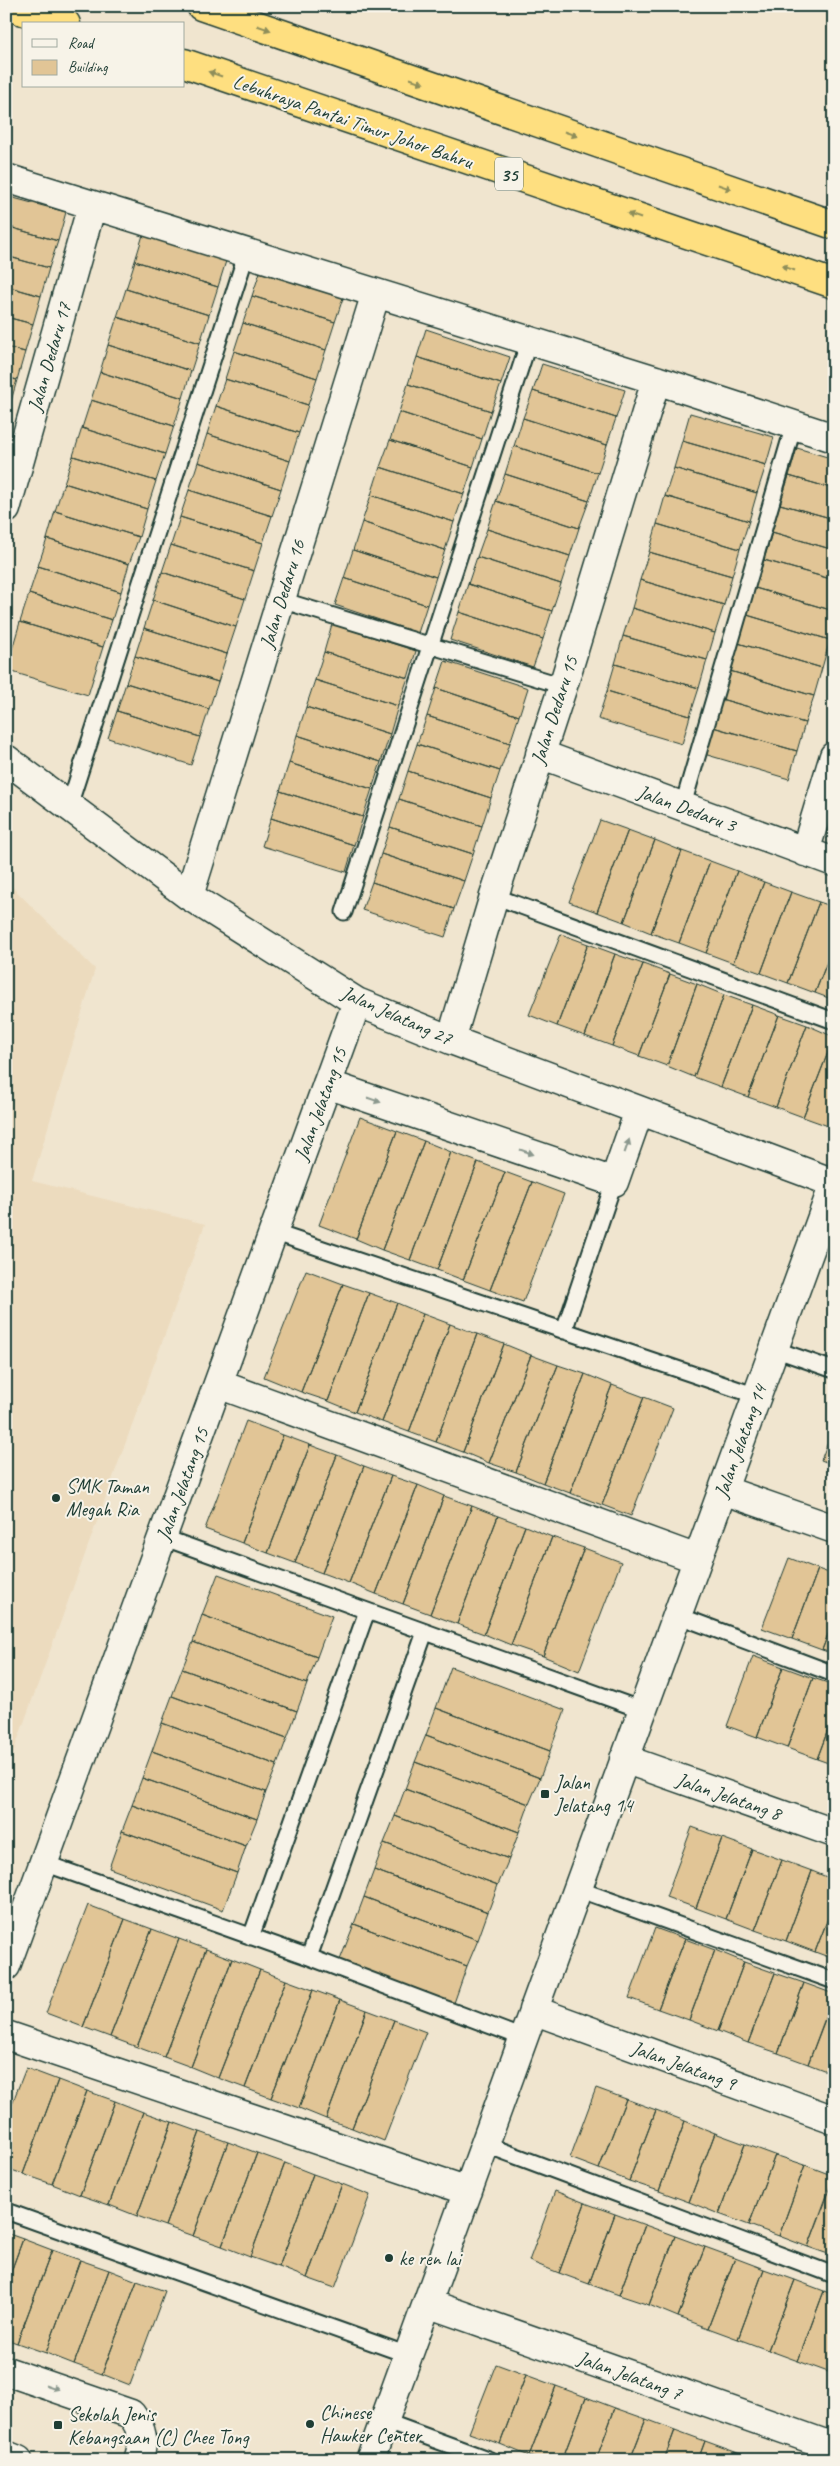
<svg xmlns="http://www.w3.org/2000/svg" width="840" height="2466" viewBox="0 0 840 2466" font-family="Caveat,sans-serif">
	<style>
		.built { fill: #ecdbbe }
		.building { fill: #e1c596; stroke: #1f3d34 }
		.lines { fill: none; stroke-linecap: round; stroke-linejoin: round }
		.service-casing { stroke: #1f3d34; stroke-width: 19 }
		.minor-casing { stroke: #1f3d34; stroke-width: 31 }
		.tertiary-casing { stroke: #1f3d34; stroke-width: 31 }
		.trunk-casing { stroke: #1f3d34; stroke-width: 31 }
		.service { stroke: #f7f3e8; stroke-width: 15 }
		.minor { stroke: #f7f3e8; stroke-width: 28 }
		.tertiary { stroke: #f7f3e8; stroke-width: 28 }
		.trunk { stroke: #fedf80; stroke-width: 28 }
		.oneway { fill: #8e8e5a }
		.oneway2 { fill: #8b988e }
		.poi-dot { fill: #1f3d34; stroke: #f7f3e8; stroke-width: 2 }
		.labels { text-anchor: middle; stroke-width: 4; stroke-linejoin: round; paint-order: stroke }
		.shield { fill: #f7f3e8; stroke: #60746a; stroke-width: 1 }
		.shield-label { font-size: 19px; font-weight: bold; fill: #1f3d34 }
		.street-label { font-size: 20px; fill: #1f3d34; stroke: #f7f3e8 }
		.poi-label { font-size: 20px; fill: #1f3d34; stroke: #f7f3e8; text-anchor: start }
	</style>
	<rect width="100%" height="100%" fill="#f0e5cf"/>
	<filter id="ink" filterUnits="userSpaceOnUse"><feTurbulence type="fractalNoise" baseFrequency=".02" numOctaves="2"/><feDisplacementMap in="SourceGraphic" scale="10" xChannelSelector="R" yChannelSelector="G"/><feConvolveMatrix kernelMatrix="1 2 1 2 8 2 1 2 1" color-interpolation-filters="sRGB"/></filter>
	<g filter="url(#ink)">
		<!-- built -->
		<path class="built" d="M6,881L95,969L32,1181L205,1224L6,1772Z"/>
		<!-- building -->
		<path class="building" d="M6,196L66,212L58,241L6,226Z
			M6,226L58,241L49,268L6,256Z
			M143,235L226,261L218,287L135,261Z
			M6,256L49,268L41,296L6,286Z
			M135,261L218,287L209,315L126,289Z
			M261,269L344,295L335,322L252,296Z
			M6,286L41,296L33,324L6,317Z
			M126,289L209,315L200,343L117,317Z
			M252,296L335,322L326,350L243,323Z
			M6,317L33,324L25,352L6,347Z
			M117,317L200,343L191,371L108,345Z
			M243,323L326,350L317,378L234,351Z
			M426,329L510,357L501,384L417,357Z
			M108,345L191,371L183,398L100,372Z
			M6,347L25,352L17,380L6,377Z
			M234,351L317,378L308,405L225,379Z
			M417,357L501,384L491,411L408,384Z
			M542,364L625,390L616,418L533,391Z
			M100,372L183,398L174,426L91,400Z
			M6,377L17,380L9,408L6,407Z
			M225,379L308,405L299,433L216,406Z
			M408,384L491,411L482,439L399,412Z
			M533,391L616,418L607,445L523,418Z
			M91,400L174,426L165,454L82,428Z
			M216,406L299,433L290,461L207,434Z
			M399,412L482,439L473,467L390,440Z
			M690,413L774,437L766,465L682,441Z
			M523,418L607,445L598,473L514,446Z
			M82,428L165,454L156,481L73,456Z
			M207,434L290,461L281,489L198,462Z
			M390,440L473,467L464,494L380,467Z
			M682,441L766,465L757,493L674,468Z
			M514,446L598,473L589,501L505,474Z
			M797,448L834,459V489L789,476Z
			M73,456L156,481L147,509L64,483Z
			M198,462L281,489L272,516L189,490Z
			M380,467L464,494L454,522L371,495Z
			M674,468L757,493L749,521L665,496Z
			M505,474L589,501L579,528L496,501Z
			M789,476L834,489V519L780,504Z
			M64,483L147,509L139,537L55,511Z
			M189,490L272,516L263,543L180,517Z
			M371,495L454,522L445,550L362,522Z
			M665,496L749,521L740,549L657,524Z
			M496,501L579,528L570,556L487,529Z
			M780,504L834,519V550L772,532Z
			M55,511L139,537L129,564L47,539Z
			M180,517L263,543L254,571L171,545Z
			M362,522L445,550L436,577L353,550Z
			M657,524L740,549L732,576L649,552Z
			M487,529L570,556L561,584L477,557Z
			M772,532L834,550V580L764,560Z
			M47,539L129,564L121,592L38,566Z
			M171,545L254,571L245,599L162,572Z
			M353,550L436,577L427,605L344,578Z
			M649,552L732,576L724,605L640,580Z
			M477,557L561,584L552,611L468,584Z
			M764,560L834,580V611L755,588Z
			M38,566L121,592L112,620L29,594Z
			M162,572L245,599L236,627L153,600Z
			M344,578L427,605L418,633L335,605Z
			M640,580L724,605L715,633L632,608Z
			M468,584L552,611L543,639L459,612Z
			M755,588L834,611V629L830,640L747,615Z
			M29,594L112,620L103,647L20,622Z
			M153,600L236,627L227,654L144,628Z
			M632,608L715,633L707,660L623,636Z
			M459,612L543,639L533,667L450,640Z
			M747,615L830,640L822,668L738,643Z
			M20,622L103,647L88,695L6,670Z
			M332,624L416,651L408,678L324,652Z
			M144,628L227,654L218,682L135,656Z
			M623,636L707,660L699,688L615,664Z
			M738,643L822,668L814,696L730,671Z
			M324,652L408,678L398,706L315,680Z
			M135,656L218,682L209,709L126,683Z
			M445,661L528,688L519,716L436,688Z
			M615,664L699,688L690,716L607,691Z
			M730,671L814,696L805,723L721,699Z
			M315,680L398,706L390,734L306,707Z
			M126,683L209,709L200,737L117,711Z
			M436,688L519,716L510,743L427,716Z
			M607,691L690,716L682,744L598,719Z
			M721,699L805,723L797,751L713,727Z
			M306,707L390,734L381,762L297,735Z
			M117,711L200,737L191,765L108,738Z
			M427,716L510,743L500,771L417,744Z
			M713,727L797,751L789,779L704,754Z
			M297,735L381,762L372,789L289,763Z
			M417,744L500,771L491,798L408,771Z
			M289,763L372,789L363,817L280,791Z
			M408,771L491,798L482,826L399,799Z
			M280,791L363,817L354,845L271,818Z
			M399,799L482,826L473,854L390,827Z
			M271,818L354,845L346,872L262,846Z
			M600,820L628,830L597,912L569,902Z
			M390,827L473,854L464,881L381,854Z
			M628,830L655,840L624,922L597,912Z
			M655,840L682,851L651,933L624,922Z
			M682,851L710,861L679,943L651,933Z
			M381,854L464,881L454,909L372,882Z
			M710,861L737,871L706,953L679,943Z
			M737,871L764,882L733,963L706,953Z
			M372,882L454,909L445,937L362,910Z
			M764,882L791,892L761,973L733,963Z
			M791,892L819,902L788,983L761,973Z
			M819,902L834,907V944L815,993L788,983Z
			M561,934L588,944L557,1026L529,1015Z
			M588,944L615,954L585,1036L557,1026Z
			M834,944V1000L815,993Z
			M615,954L643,964L612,1046L585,1036Z
			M643,964L670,974L639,1056L612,1046Z
			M670,974L697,984L667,1066L639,1056Z
			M697,984L724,995L694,1077L667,1066Z
			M724,995L752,1005L721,1087L694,1077Z
			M752,1005L779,1015L748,1097L721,1087Z
			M779,1015L807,1025L776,1107L748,1097Z
			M807,1025L834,1037L803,1117L776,1107Z
			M834,1037V1119L831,1127L803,1117Z
			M360,1117L397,1131L356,1239L319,1225Z
			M397,1131L424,1141L382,1250L356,1239Z
			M424,1141L451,1152L410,1260L382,1250Z
			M451,1152L478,1162L437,1270L410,1260Z
			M478,1162L505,1172L463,1280L437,1270Z
			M505,1172L532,1182L490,1290L463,1280Z
			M532,1182L564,1194L523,1302L490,1290Z
			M306,1270L343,1284L301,1392L264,1377Z
			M343,1284L369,1293L328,1401L301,1392Z
			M369,1293L397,1303L355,1412L328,1401Z
			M397,1303L423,1314L382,1422L355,1412Z
			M423,1314L450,1324L409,1432L382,1422Z
			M450,1324L477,1334L436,1442L409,1432Z
			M477,1334L504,1344L463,1452L436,1442Z
			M504,1344L531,1355L489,1463L463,1452Z
			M531,1355L558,1365L516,1472L489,1463Z
			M558,1365L585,1374L543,1483L516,1472Z
			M585,1374L612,1385L570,1493L543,1483Z
			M612,1385L644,1397L602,1505L570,1493Z
			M644,1397L673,1408L631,1516L602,1505Z
			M246,1421L283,1435L242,1543L205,1529Z
			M834,1427V1465L821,1460Z
			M283,1435L310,1445L268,1553L242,1543Z
			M310,1445L337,1455L295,1563L268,1553Z
			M337,1455L364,1466L322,1573L295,1563Z
			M364,1466L391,1476L349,1583L322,1573Z
			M391,1476L418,1485L376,1594L349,1583Z
			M418,1485L444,1496L403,1604L376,1594Z
			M444,1496L472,1506L430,1614L403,1604Z
			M472,1506L498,1516L457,1624L430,1614Z
			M498,1516L525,1526L484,1634L457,1624Z
			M525,1526L552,1537L511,1645L484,1634Z
			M552,1537L584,1548L543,1656L511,1645Z
			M584,1548L621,1562L579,1671L543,1656Z
			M789,1558L818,1569L792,1639L762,1628Z
			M818,1569L834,1575V1619L822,1650L792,1639Z
			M218,1574L332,1616L317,1657L202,1615Z
			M202,1615L317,1657L307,1684L193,1642Z
			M834,1619V1654L822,1650Z
			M193,1642L307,1684L297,1711L182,1669Z
			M753,1656L783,1667L757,1737L727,1726Z
			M451,1667L565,1710L550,1751L436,1708Z
			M783,1667L813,1678L787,1748L757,1737Z
			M182,1669L297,1711L287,1738L172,1696Z
			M813,1678L834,1685V1714L817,1759L787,1748Z
			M172,1696L287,1738L277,1765L162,1723Z
			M436,1708L550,1751L540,1778L426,1735Z
			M834,1714V1765L817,1759Z
			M162,1723L277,1765L266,1792L152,1751Z
			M426,1735L540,1778L529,1804L415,1762Z
			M152,1751L266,1792L257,1819L142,1778Z
			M415,1762L529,1804L519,1832L405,1789Z
			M142,1778L257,1819L246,1846L132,1805Z
			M405,1789L519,1832L509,1859L395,1816Z
			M132,1805L246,1846L237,1873L122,1831Z
			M395,1816L509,1859L498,1885L384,1843Z
			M692,1827L722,1838L696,1908L666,1897Z
			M122,1831L237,1873L223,1910L109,1868Z
			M722,1838L752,1849L726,1919L696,1908Z
			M384,1843L498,1885L488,1912L374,1870Z
			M752,1849L782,1860L755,1930L726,1919Z
			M782,1860L812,1871L786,1941L755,1930Z
			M374,1870L488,1912L478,1940L364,1897Z
			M812,1871L834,1880V1903L815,1952L786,1941Z
			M364,1897L478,1940L467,1966L354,1924Z
			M834,1903V1959L815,1952Z
			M88,1905L125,1919L83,2027L46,2013Z
			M125,1919L152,1929L110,2037L83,2027Z
			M354,1924L467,1966L454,2003L340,1960Z
			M655,1928L685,1939L658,2009L629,1998Z
			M152,1929L179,1939L137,2047L110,2037Z
			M179,1939L206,1949L164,2057L137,2047Z
			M685,1939L715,1950L689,2020L658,2009Z
			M206,1949L232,1959L191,2067L164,2057Z
			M715,1950L744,1962L718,2031L689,2020Z
			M232,1959L260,1970L218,2078L191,2067Z
			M744,1962L775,1973L748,2043L718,2031Z
			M260,1970L286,1980L245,2088L218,2078Z
			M775,1973L804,1983L778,2053L748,2043Z
			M286,1980L313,1990L271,2098L245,2088Z
			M804,1983L834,1994L808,2064L778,2053Z
			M313,1990L340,2000L299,2108L271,2098Z
			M834,1996V2074L808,2064Z
			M340,2000L367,2010L326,2119L299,2108Z
			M367,2010L394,2020L352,2128L326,2119Z
			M394,2020L426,2032L384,2141L352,2128Z
			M26,2068L58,2080L23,2174L6,2168V2119Z
			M58,2080L87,2091L52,2184L23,2174Z
			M596,2088L626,2099L599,2169L570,2158Z
			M87,2091L115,2101L80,2195L52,2184Z
			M626,2099L656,2110L629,2181L599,2169Z
			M115,2101L143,2112L109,2205L80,2195Z
			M656,2110L685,2121L659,2191L629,2181Z
			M143,2112L172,2122L137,2216L109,2205Z
			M685,2121L715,2133L689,2202L659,2191Z
			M172,2122L200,2132L165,2226L137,2216Z
			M200,2132L228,2142L193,2236L165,2226Z
			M715,2133L745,2144L719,2214L689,2202Z
			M228,2142L257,2153L222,2246L193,2236Z
			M745,2144L775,2155L749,2225L719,2214Z
			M257,2153L285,2163L250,2257L222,2246Z
			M775,2155L805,2165L779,2236L749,2225Z
			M285,2163L313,2174L279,2267L250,2257Z
			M805,2165L834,2176L808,2247L779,2236Z
			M313,2174L342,2184L307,2278L279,2267Z
			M834,2179V2256L808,2247Z
			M342,2184L370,2195L335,2288L307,2278Z
			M555,2191L585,2203L559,2273L529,2261Z
			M585,2203L615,2214L589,2284L559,2273Z
			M615,2214L645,2225L619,2295L589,2284Z
			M645,2225L675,2236L649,2305L619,2295Z
			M6,2233L23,2239L6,2285Z
			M675,2236L705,2247L678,2317L649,2305Z
			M23,2239L52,2250L17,2343L6,2339V2285Z
			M705,2247L735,2258L708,2328L678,2317Z
			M52,2250L80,2260L46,2353L17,2343Z
			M735,2258L764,2269L738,2339L708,2328Z
			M80,2260L109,2270L74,2364L46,2353Z
			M764,2269L795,2280L768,2350L738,2339Z
			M109,2270L137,2281L102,2374L74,2364Z
			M795,2280L824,2291L798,2361L768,2350Z
			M137,2281L165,2291L130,2385L102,2374Z
			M824,2291L834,2295V2357L828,2372L798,2361Z
			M834,2357V2374L828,2372Z
			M496,2364L526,2375L500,2444L469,2433Z
			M526,2375L556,2386L529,2456L500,2444Z
			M556,2386L586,2397L562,2460H540L529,2456Z
			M586,2397L615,2408L596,2460H562Z
			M615,2408L646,2419L630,2460H596Z
			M646,2419L675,2430L664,2460H630Z
			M675,2430L705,2441L698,2460H664Z
			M705,2441L735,2452L732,2460H698Z
			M735,2452L755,2460H732Z"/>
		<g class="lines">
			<!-- service casing -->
			<g class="service-casing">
				<path id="service" d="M281,600L563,686
					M683,805L794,425
					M69,806L247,252
					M494,896L834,1021
					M344,912L529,341
					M273,1232L757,1396
					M564,1331L614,1182
					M774,1349L834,1370
					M162,1537L642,1710
					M677,1615L834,1674
					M44,1863L309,1957L523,2038
					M578,1889L834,1981
					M251,1937L367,1611
					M309,1957L425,1632
					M484,2144L834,2275
					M6,2211L408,2355
					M384,2421L490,2460"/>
			</g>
			<!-- minor casing -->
			<g class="minor-casing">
				<path id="minor" d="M6,178L656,380L834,438
					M6,509L92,205
					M540,754L834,862
					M6,759L189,896L357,1002L451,1040L834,1183
					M805,852L834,756
					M189,896L376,293
					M451,1040L494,896L563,686L656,380
					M327,1084L614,1182L639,1111
					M218,1384L697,1559
					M723,1490L834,1529
					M624,1759L834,1833
					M6,1966L357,1002
					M533,2010L834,2120
					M6,2035L468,2191
					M427,2303L834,2447
					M6,2371L131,2414C143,2430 145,2440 138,2460
					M370,2460L834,1184"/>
			</g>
			<!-- tertiary casing -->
			<g class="tertiary-casing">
				<path id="tertiary" d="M6,2455L18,2460"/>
			</g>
			<!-- trunk casing -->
			<g class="trunk-casing">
				<path id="trunk" d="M7,6L66,24
					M201,6L834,225
					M184,63L834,284"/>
			</g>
			<!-- service -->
			<use href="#service" class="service"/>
			<!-- minor -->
			<use href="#minor" class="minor"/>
			<!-- tertiary -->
			<use href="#tertiary" class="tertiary"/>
			<!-- trunk -->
			<use href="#trunk" class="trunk"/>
		</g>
		<!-- one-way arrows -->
		<defs><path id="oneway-solid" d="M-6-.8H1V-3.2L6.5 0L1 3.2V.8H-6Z" transform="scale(1.25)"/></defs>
		<g class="oneway">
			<use href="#oneway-solid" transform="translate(264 28) rotate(19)"/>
			<use href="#oneway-solid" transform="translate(215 74) rotate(-161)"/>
			<use href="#oneway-solid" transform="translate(417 81) rotate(19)"/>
			<use href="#oneway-solid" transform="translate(571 134) rotate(19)"/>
			<use href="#oneway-solid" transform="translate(725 187) rotate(19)"/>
			<use href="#oneway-solid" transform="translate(634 216) rotate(-161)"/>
			<use href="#oneway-solid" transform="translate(788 268) rotate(-161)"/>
		</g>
		<g class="oneway2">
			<use href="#oneway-solid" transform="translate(374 1100) rotate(19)"/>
			<use href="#oneway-solid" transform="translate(627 1146) rotate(-71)"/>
			<use href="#oneway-solid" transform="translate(527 1152) rotate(19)"/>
			<use href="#oneway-solid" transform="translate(52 2387) rotate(19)"/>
		</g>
	</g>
	<!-- markers -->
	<g class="poi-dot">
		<circle cx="56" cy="1498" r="5"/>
		<rect x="540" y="1789" width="10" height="10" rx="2.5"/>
		<circle cx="389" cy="2258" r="5"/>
		<circle cx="310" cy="2424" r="5"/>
		<rect x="53" y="2420" width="10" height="10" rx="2.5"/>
	</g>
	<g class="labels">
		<!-- shield labels -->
		<rect class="shield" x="495" y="157.5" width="28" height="33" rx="4"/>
		<g class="shield-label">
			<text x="509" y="181">35</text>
		</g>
		<!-- street labels -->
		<g class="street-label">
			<text transform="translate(353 121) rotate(19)" y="7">Lebuhraya Pantai Timur Johor Bahru</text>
			<text transform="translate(49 357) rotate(-74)" y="7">Jalan Dedaru 17</text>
			<text transform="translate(282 594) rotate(-73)" y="7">Jalan Dedaru 16</text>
			<text transform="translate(554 710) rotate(-72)" y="7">Jalan Dedaru 15</text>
			<text transform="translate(687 808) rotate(20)" y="7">Jalan Dedaru 3</text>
			<text transform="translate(397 1015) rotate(24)" y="7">Jalan Jelatang 27</text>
			<text transform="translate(320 1104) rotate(-70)" y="7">Jalan Jelatang 15</text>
			<text transform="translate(740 1441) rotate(-70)" y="7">Jalan Jelatang 14</text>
			<text transform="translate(182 1484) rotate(-70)" y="7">Jalan Jelatang 15</text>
			<text transform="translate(729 1796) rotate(19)" y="7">Jalan Jelatang 8</text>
			<text transform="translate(684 2065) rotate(20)" y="7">Jalan Jelatang 9</text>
			<text transform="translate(630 2375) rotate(20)" y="7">Jalan Jelatang 7</text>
		</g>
		<!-- poi labels -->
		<g class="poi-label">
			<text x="66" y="1493">SMK Taman<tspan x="66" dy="23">Megah Ria</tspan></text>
			<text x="555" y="1789">Jalan<tspan x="555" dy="23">Jelatang 14</tspan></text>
			<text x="399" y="2265">ke ren lai</text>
			<text x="320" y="2419">Chinese<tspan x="320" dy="23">Hawker Center</tspan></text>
			<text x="68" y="2421">Sekolah Jenis<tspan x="68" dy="23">Kebangsaan (C) Chee Tong</tspan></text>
		</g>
	</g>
	<!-- margin -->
	<rect width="840" height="2466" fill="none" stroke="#f7f3e8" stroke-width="25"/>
	<rect x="12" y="12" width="815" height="2441" fill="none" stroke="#1f3d34" stroke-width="2" filter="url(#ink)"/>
	<!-- legend -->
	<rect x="22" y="22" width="162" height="65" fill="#f7f3e8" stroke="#a1aaa0"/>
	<rect x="32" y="39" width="25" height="8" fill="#f7f3e8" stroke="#a1aaa0"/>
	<text x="68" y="48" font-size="15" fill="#1f3d34">Road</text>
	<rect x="32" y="60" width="25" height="15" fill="#e1c596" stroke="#a1aaa0"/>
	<text x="68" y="72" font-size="15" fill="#1f3d34">Building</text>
</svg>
